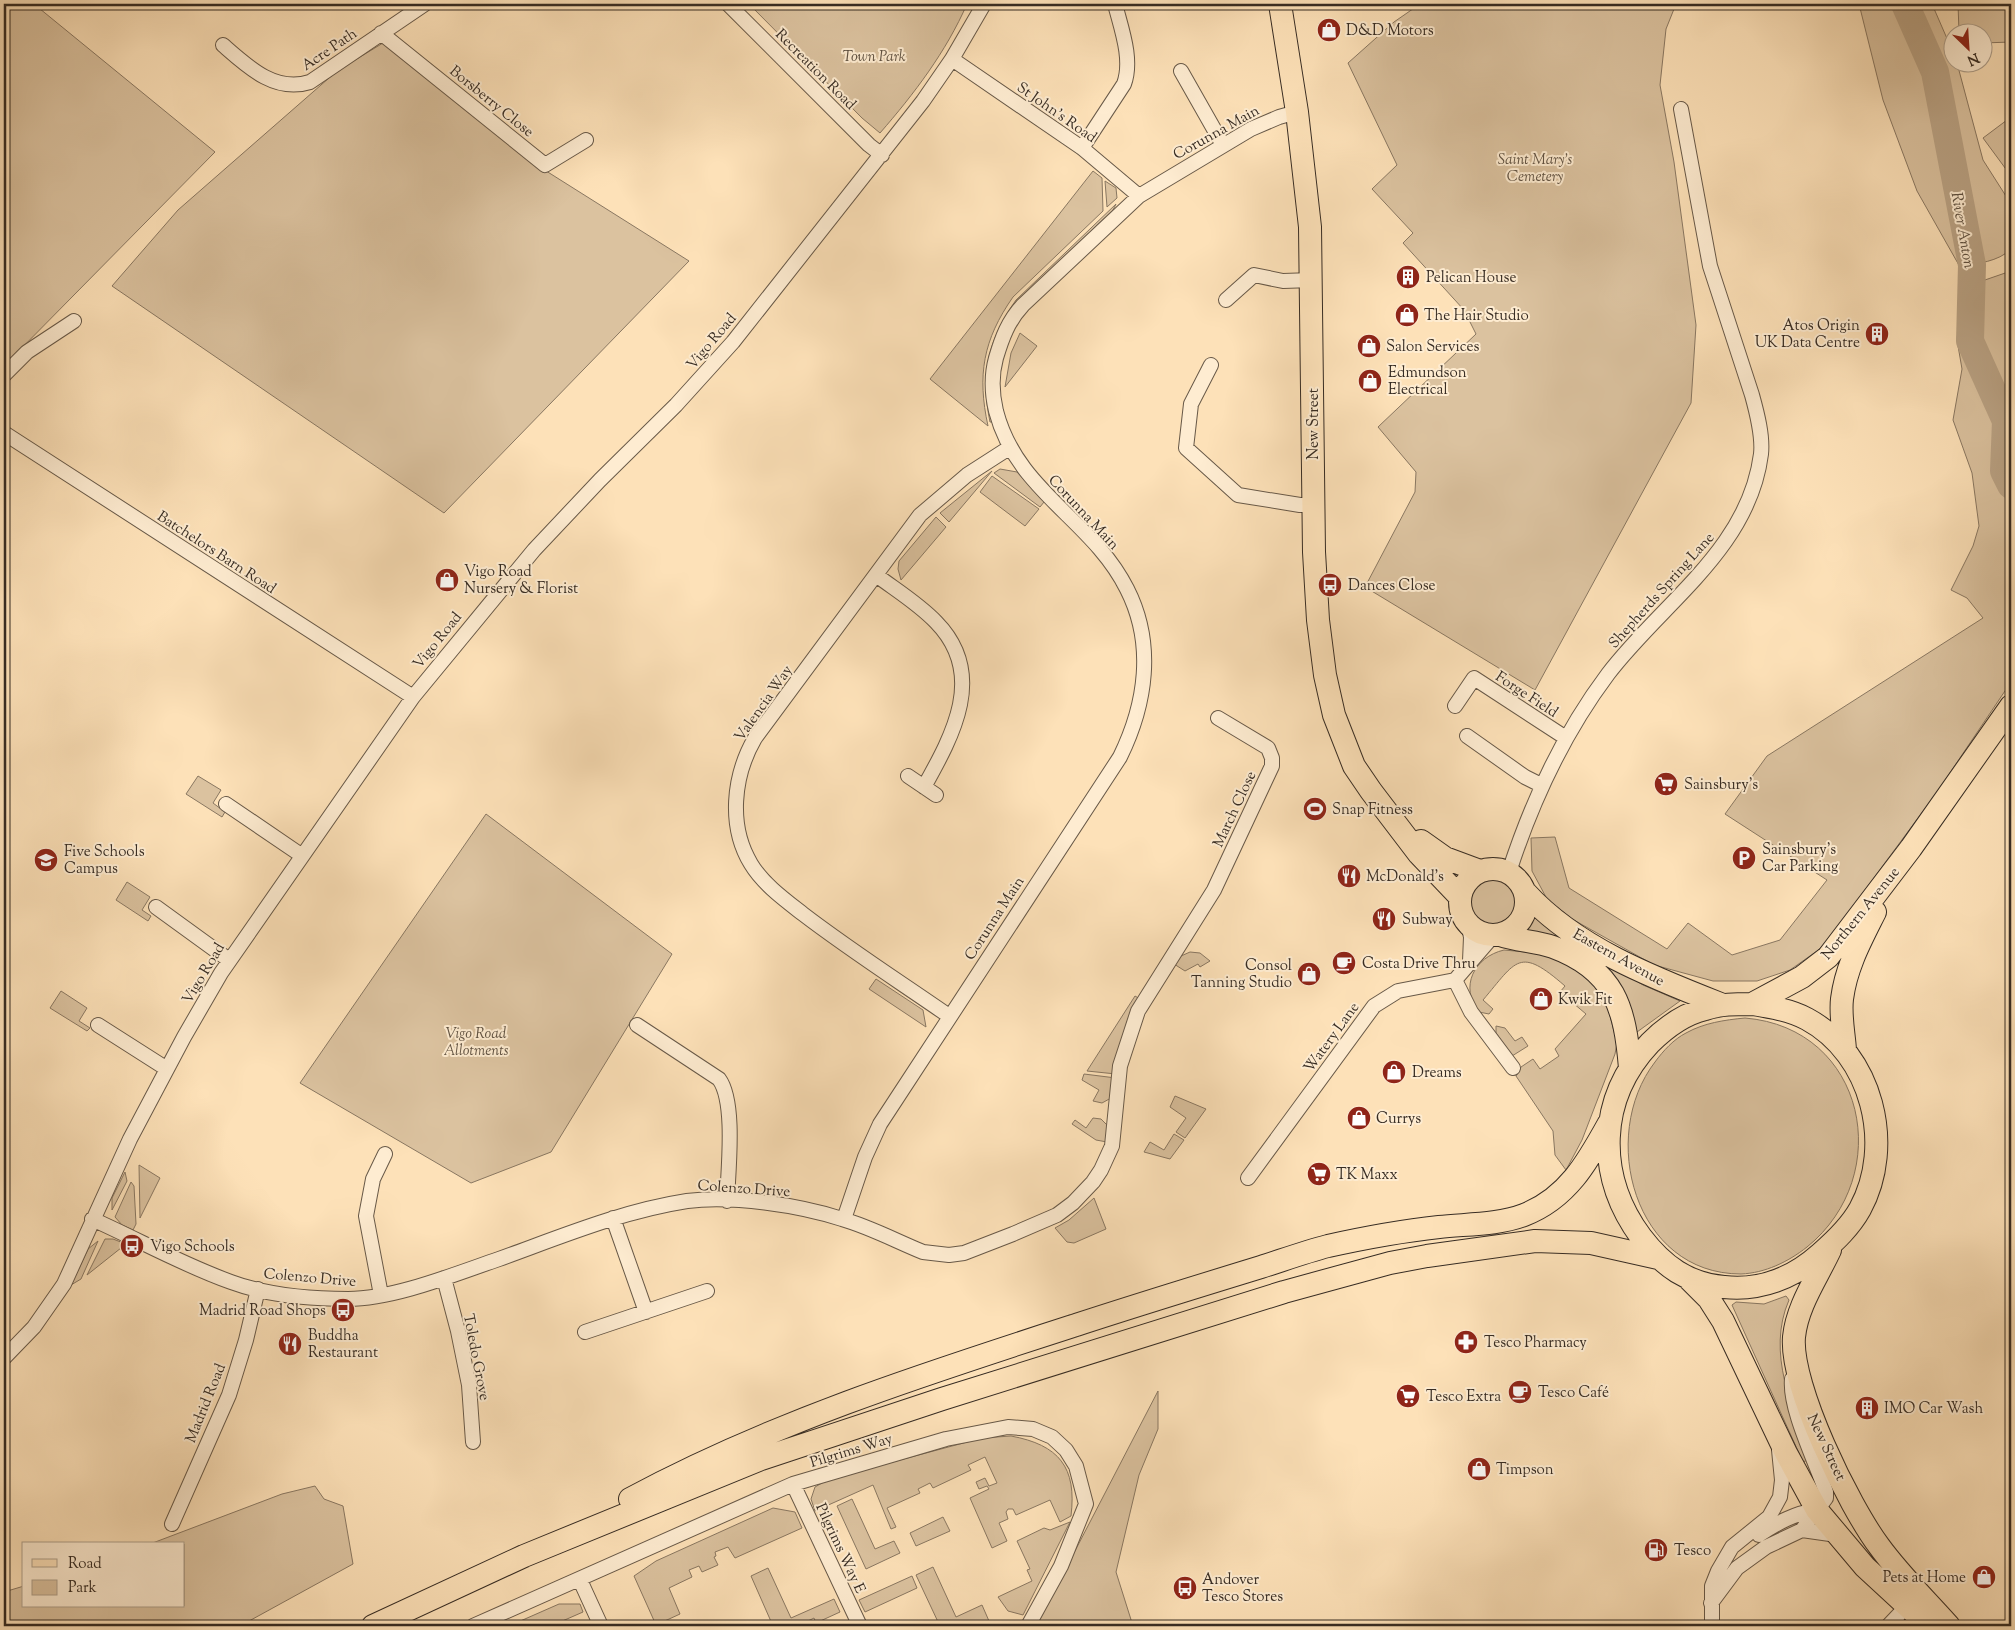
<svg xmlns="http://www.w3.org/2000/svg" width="2015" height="1630" viewBox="0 0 2015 1630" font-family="'Sorts Mill Goudy',serif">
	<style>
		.green { fill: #dbc29f; stroke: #897761 }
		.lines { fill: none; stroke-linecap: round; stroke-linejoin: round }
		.river { stroke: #baa385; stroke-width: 28 }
		.street-casing { stroke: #685948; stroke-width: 16 }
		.primary-casing { stroke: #372c23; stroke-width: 24 }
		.street { stroke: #feecd1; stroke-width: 14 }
		.primary { stroke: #fde1b8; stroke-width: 22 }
		.labels { text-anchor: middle; stroke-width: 4; stroke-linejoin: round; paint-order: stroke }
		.poi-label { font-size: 15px; fill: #372c23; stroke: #feecd1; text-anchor: start }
		.street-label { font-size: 15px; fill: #372c23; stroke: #feecd1 }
		.park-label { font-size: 15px; font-style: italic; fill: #605242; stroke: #feecd1 }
		.water-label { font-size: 16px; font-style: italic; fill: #5e5040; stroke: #feecd1 }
	</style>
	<rect width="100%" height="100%" fill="#fde1b8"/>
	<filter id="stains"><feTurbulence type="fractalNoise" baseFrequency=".004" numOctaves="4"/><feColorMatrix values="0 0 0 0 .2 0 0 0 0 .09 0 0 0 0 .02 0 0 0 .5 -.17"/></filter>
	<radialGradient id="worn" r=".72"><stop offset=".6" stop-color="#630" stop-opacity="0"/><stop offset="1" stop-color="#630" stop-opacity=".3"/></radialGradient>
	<!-- green -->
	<path class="green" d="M4,4H34L215,152L4,366Z
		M749,4H967C946,52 914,94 880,133L862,118Z
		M1420,4H1676L1666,29L1660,85L1674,162L1696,325L1691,403L1535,690L1365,587L1415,492L1416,472L1378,427L1476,334L1464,310L1403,243L1413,233L1372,189L1397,165L1348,63L1394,22Z
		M1859,4H1932L1952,50V62L1957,63L1983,160L2011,204V249C1998,262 1978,263 1960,267L1917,191L1883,100Z
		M1958,4H2011V42L1983,43L1982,32H1959Z
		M383,43L543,169L689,261L444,513L112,286L178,210L337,71Z
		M2011,117V176L1983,138Z
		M1093,171L1102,178L1103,211L1013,297C983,340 977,375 988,426L930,379Z
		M1105,181L1116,188L1117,198L1107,207Z
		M1116,204L1113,210L1018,301L1008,314L993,422H990C980,374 988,340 1016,300Z
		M2011,271V682L1935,795L1828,940L1817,951L1790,970L1757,981H1713L1654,965L1572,919L1547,899L1532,871L1531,838L1555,837L1569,888L1667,949L1688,923L1732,955L1780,940L1827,880L1725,814L1767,756L1983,618L1967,598L1951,590L1973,546L1979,526L1972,473L1953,420L1962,369L1957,340L1963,280L1982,281Z
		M1020,333L1037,346L1005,387L1011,353Z
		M1000,469L1017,472L1044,502L1040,507L994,473Z
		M992,471L949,522L940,513Z
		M992,476L1039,509L1025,526L980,492Z
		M936,517L946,527L901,580L898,569L899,561Z
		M198,776L221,790L213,803L225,812L222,817L186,794Z
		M486,814L672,954L551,1152L471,1183L300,1083Z
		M1466 902a27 27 0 1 1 54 0a27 27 0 1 1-54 0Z
		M127,882L150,897L142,910L151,916L148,921L116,900Z
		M1532,916L1643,985L1680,1001L1637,1032L1631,1012L1524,930Z
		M1504,950L1547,954L1574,966L1605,996L1617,1043L1615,1054L1582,1140L1566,1170L1555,1155L1553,1131L1516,1076L1521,1067L1533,1059L1540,1069L1559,1056L1555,1049L1586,1014L1560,992L1565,986C1519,946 1517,960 1483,1000L1493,1009L1489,1014L1479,1012C1459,987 1474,957 1504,950Z
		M1190,952L1200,953L1210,961L1200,967L1198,964L1185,971L1174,964L1181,956Z
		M876,979L923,1010L926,1027L869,989Z
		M61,991L87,1008L79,1021L90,1028L87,1031L50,1008Z
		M1135,996L1140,999L1116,1074L1087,1071Z
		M1745,1018C1866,1028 1896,1175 1807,1247C1788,1262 1765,1273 1741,1274C1634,1274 1598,1136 1655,1062C1663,1051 1674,1039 1686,1033C1704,1023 1724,1020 1745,1018Z
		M1496,1026L1505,1028L1515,1041L1522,1037L1528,1046L1512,1056L1496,1033Z
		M1084,1074L1116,1078L1111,1098L1102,1103L1093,1101L1099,1090L1082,1080Z
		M1175,1096L1206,1109L1185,1138L1176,1132L1186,1118L1170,1107Z
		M1093,1118L1101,1119L1108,1126L1107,1142L1096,1140L1072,1124L1075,1120L1086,1128Z
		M1174,1134L1184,1140L1170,1159L1144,1152L1150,1142L1164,1150Z
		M139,1165L160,1178L140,1218Z
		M125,1172L127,1181L112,1210V1198Z
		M131,1182L134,1186L136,1224L133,1230L122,1225L115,1217Z
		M1094,1198L1106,1229L1074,1243L1067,1242L1055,1228L1069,1220Z
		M105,1239H113L126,1244L87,1275Z
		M98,1241L81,1279L71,1285L88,1249Z
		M1786,1296L1789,1300C1766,1353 1793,1408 1810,1459L1803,1462L1732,1305L1736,1302L1764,1304Z
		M1158,1391V1429L1139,1475L1116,1572L1133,1626H1036Z
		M1011,1436C1059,1445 1077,1467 1071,1516L1060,1522L1050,1500L1016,1515L1013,1509H1008L1006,1512L1008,1519L999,1523L1007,1541L992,1548L970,1498L989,1489L987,1486L979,1489L976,1482L985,1478L989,1486L997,1483L985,1457L968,1465L971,1470L933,1488L930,1483L918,1489L920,1493L887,1508L896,1527L891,1529L873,1485L815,1511L811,1499L815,1487L829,1479L982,1438Z
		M315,1486L324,1499L343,1506L353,1564L240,1626H4V1592L24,1586V1606H184V1544H150L282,1494Z
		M852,1499L875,1549L894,1541L900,1553L866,1569L837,1506Z
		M773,1508L795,1512L802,1528L735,1558L728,1547L715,1552L716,1556L714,1557L718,1565L702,1572L699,1566L689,1570L692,1577L669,1588L680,1614L656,1625L634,1576L656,1561Z
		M943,1517L950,1531L916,1546L910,1533Z
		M1070,1522L1023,1615L1008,1611L998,1597L1032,1581L1027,1570L1030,1569L1017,1541L1044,1528L1050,1530Z
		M933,1567L956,1617L982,1605L989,1621L978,1626H936L939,1624L916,1575Z
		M768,1568L791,1618L834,1599L840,1612L816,1623L814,1618L806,1622L808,1626H787L784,1622L773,1626L751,1576Z
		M912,1576L917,1588L865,1612L859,1600Z
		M559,1604H580L583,1612L551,1626H509Z"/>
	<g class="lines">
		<!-- river -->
		<path class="river" d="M1905,4L1935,72L1972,265L1970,341L2006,421L2004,471L2011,485"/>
		<!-- street casing -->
		<g class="street-casing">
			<path id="street" d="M728,4L869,145L882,155
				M381,33L545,165L586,140
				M223,45C248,67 275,93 310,82L425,4
				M952,59L1082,148L1139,196
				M1181,71L1223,145
				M1082,148L1124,84C1133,59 1121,28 1115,4
				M1226,300L1254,275L1283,281L1312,280
				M1211,365L1191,404L1186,448L1238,495L1300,505H1314
				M4,375L27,352L74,321
				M4,433L413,697
				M876,575C896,590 919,604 936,622C987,674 953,735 924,787
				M1455,706L1474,678L1566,738
				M1467,736L1525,777L1541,785
				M908,776L936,795
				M226,804L301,855
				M1509,872C1532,801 1563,734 1608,674C1662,603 1749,549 1761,454C1763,436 1757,413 1752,395L1710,266L1681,109
				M156,907L229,960
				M1468,924L1471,937L1470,961
				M1455,980L1471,1012L1513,1068
				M949,1016C900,982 850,950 803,914C785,900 763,884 751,864C728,826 733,776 755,738L920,515L967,475L1009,448
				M98,1025L167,1069
				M637,1025L719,1079C736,1102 728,1171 727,1201
				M1248,1178L1374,1006L1398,991L1455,980L1493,936
				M613,1218L646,1312
				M92,1219C139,1240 183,1265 231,1282C266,1295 311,1299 348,1299C394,1299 455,1274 499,1259C560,1237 622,1211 687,1201C731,1195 799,1205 842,1219C870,1227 896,1241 923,1252L949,1255L964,1253L1013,1234L1057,1215L1073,1203L1093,1182L1101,1170L1112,1146L1120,1066L1138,1011L1214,890L1272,766V758L1268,748L1218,718
				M844,1219L865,1157L880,1124L1120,757C1146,704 1155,644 1127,589C1092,519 1017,492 996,411C992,394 991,376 996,358C1002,338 1008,321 1023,305L1139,196L1251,129L1279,117L1297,112
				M444,1278L458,1331L469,1385L473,1442
				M381,1295L366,1216L373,1179L385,1154
				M585,1332L707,1291
				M4,1358L34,1327L64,1284L130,1139L184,1037L221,973L413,697L534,550L600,480L676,405L733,342L923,101L952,59L984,4
				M1792,1379C1789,1409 1816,1462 1826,1492V1498L1802,1530
				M793,1484L860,1626
				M172,1524L229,1395L246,1340L258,1289
				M1759,1535C1777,1523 1795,1513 1817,1510
				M580,1580L601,1626
				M1711,1603L1737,1568L1766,1547L1802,1530L1837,1535
				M473,1626L793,1484L946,1439L1008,1427L1033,1429L1052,1437L1066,1450L1076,1466L1086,1504L1061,1566L1028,1626
				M1712,1626V1586L1718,1571L1732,1547L1769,1517L1780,1497L1782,1480L1779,1450
				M1888,1626L1906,1607"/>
		</g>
		<!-- primary casing -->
		<g class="primary-casing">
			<path id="primary" d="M1280,4L1297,112L1310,227L1314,552L1318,620L1325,675L1334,715L1354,766L1371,791L1419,854L1460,897
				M1421,841L1445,858L1480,871
				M1460 902a33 33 0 1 1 66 0a33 33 0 1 1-66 0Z
				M1526,893C1576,948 1654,978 1723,1005
				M1500,935C1517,941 1536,941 1553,947C1615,970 1625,1008 1630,1068
				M1752,1004C1771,1007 1790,1010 1807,1019C1872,1054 1895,1145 1860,1209C1850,1227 1835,1241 1820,1254C1793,1278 1760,1291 1724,1287C1688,1284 1663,1266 1641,1237C1596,1176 1597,1099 1650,1043C1665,1028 1684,1014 1705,1009C1720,1004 1736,1004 1752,1004Z
				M1752,1004L1802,977L1828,957L1911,848L2011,706
				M1845,1050C1844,1034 1840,1016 1842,999C1846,967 1861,940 1875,912
				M1830,1250C1817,1278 1797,1306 1794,1337C1790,1386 1849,1506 1879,1546C1900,1575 1926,1600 1949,1626
				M1690,1280L1709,1299L1723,1321L1786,1453L1817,1510L1865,1567L1929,1626
				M630,1499C771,1423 924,1374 1076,1325C1137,1305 1199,1286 1261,1267C1283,1260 1305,1252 1328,1246C1364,1238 1402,1231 1439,1227C1466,1224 1498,1225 1524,1215C1568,1198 1588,1161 1609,1123
				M373,1626L524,1556L761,1459L942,1399L1284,1292L1390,1263L1427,1256L1535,1241L1591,1243L1658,1258"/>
		</g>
		<!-- street -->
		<use href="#street" class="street"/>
		<!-- primary -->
		<use href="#primary" class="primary"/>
	</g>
	<!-- icons -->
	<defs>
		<g id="shop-disc" transform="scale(1.25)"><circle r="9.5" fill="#8f2418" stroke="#feecd1"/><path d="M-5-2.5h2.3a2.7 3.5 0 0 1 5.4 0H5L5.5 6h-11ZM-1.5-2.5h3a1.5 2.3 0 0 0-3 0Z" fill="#fff"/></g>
		<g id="building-disc" transform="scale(1.25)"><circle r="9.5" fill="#8f2418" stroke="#feecd1"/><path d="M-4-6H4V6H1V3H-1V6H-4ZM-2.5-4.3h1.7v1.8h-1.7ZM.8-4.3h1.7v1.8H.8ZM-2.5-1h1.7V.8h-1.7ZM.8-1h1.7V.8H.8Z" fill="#fff"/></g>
		<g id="bus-disc" transform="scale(1.25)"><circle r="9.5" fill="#8f2418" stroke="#feecd1"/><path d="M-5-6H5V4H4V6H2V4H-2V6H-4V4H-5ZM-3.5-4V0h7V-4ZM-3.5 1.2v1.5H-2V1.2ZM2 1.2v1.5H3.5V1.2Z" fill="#fff"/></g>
		<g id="supermarket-disc" transform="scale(1.25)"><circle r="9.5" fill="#8f2418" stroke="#feecd1"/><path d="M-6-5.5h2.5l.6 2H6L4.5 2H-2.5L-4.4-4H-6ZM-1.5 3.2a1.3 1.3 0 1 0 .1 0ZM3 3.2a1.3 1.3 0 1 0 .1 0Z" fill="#fff"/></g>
		<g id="stadium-disc" transform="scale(1.25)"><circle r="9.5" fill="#8f2418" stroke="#feecd1"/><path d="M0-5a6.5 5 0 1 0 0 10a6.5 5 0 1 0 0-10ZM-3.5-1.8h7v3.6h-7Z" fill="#fff"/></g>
		<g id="parking-disc" transform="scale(1.25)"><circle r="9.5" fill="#8f2418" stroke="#feecd1"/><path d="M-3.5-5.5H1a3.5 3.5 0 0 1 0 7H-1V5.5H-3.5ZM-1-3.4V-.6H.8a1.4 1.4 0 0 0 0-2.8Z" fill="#fff"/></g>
		<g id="school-disc" transform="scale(1.25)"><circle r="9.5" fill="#8f2418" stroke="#feecd1"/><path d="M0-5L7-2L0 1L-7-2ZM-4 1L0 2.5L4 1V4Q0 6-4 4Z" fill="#fff"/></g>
		<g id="restaurant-disc" transform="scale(1.25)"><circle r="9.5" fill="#8f2418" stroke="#feecd1"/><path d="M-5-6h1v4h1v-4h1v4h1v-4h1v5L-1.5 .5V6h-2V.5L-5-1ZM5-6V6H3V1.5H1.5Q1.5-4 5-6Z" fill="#fff"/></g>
		<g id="cafe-disc" transform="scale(1.25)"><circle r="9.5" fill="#8f2418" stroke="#feecd1"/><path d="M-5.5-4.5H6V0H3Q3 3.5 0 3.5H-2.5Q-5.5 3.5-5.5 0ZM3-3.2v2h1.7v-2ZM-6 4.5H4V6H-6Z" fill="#fff"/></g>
		<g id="pharmacy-disc" transform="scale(1.25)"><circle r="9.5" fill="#8f2418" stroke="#feecd1"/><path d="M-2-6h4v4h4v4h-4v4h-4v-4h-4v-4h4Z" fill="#fff"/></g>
		<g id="fuel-disc" transform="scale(1.25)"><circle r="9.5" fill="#8f2418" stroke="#feecd1"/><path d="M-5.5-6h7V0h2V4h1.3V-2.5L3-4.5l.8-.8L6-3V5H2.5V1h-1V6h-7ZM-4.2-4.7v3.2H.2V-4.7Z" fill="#fff"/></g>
	</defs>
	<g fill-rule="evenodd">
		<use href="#shop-disc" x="1329" y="30"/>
		<use href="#building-disc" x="1408" y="277"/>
		<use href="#shop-disc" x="1407" y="315"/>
		<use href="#building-disc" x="1877" y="334"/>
		<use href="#shop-disc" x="1369" y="346"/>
		<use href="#shop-disc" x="1370" y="381"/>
		<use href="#shop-disc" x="447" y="580"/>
		<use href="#bus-disc" x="1330" y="585"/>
		<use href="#supermarket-disc" x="1666" y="784"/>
		<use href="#stadium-disc" x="1315" y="809"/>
		<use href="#parking-disc" x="1744" y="858"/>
		<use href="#school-disc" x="46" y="860"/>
		<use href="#restaurant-disc" x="1349" y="876"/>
		<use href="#restaurant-disc" x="1384" y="919"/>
		<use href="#cafe-disc" x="1344" y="963"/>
		<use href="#shop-disc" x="1309" y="974"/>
		<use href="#shop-disc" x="1541" y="999"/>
		<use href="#shop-disc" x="1394" y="1072"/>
		<use href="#shop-disc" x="1359" y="1118"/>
		<use href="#supermarket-disc" x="1319" y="1174"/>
		<use href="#bus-disc" x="132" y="1246"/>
		<use href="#bus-disc" x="343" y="1310"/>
		<use href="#pharmacy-disc" x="1466" y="1342"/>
		<use href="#restaurant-disc" x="290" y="1344"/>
		<use href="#cafe-disc" x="1520" y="1392"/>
		<use href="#supermarket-disc" x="1408" y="1396"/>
		<use href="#building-disc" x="1867" y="1408"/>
		<use href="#shop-disc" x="1479" y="1469"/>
		<use href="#fuel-disc" x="1656" y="1550"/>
		<use href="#shop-disc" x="1984" y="1577"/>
		<use href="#bus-disc" x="1185" y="1588"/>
	</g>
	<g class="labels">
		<!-- poi labels -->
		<g class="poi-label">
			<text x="1346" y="35">D&amp;D Motors</text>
			<text x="1426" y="282">Pelican House</text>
			<text x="1424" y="320">The Hair Studio</text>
			<text x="1860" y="330" text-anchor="end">Atos Origin<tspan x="1860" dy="17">UK Data Centre</tspan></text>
			<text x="1386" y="351">Salon Services</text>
			<text x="1388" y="377">Edmundson<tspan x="1388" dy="17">Electrical</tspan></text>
			<text x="464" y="576">Vigo Road<tspan x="464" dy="17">Nursery &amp; Florist</tspan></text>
			<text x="1348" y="590">Dances Close</text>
			<text x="1684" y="789">Sainsbury's</text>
			<text x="1332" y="814">Snap Fitness</text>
			<text x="1762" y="854">Sainsbury's<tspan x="1762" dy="17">Car Parking</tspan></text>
			<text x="64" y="856">Five Schools<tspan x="64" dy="17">Campus</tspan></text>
			<text x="1366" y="881">McDonald's</text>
			<text x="1402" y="924">Subway</text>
			<text x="1362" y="968">Costa Drive Thru</text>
			<text x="1292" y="970" text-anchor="end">Consol<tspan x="1292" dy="17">Tanning Studio</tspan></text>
			<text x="1558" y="1004">Kwik Fit</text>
			<text x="1412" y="1077">Dreams</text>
			<text x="1376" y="1123">Currys</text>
			<text x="1336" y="1179">TK Maxx</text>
			<text x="150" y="1251">Vigo Schools</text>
			<text x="326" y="1315" text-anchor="end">Madrid Road Shops</text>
			<text x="308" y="1340">Buddha<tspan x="308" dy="17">Restaurant</tspan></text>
			<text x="1484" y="1347">Tesco Pharmacy</text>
			<text x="1538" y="1397">Tesco Café</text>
			<text x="1426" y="1401">Tesco Extra</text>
			<text x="1884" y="1413">IMO Car Wash</text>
			<text x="1496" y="1474">Timpson</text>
			<text x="1674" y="1555">Tesco</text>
			<text x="1966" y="1582" text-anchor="end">Pets at Home</text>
			<text x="1202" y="1584">Andover<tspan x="1202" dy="17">Tesco Stores</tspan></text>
		</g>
		<!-- street labels -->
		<g class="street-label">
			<text transform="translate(329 49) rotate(-34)" y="5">Acre Path</text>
			<text transform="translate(816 69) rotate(45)" y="5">Recreation Road</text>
			<text transform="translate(492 101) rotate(39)" y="5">Borsberry Close</text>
			<text transform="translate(1057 112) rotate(35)" y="5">St John's Road</text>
			<text transform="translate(1216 132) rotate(-29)" y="5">Corunna Main</text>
			<text transform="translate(711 341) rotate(-50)" y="5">Vigo Road</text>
			<text transform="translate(1313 424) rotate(-90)" y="5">New Street</text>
			<text transform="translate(1084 512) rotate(47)" y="5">Corunna Main</text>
			<text transform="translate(217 552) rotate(33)" y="5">Batchelors Barn Road</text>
			<text transform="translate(1661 590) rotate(-48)" y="5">Shepherds Spring Lane</text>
			<text transform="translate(437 640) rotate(-51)" y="5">Vigo Road</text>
			<text transform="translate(1527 694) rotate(33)" y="5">Forge Field</text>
			<text transform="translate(763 703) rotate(-55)" y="5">Valencia Way</text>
			<text transform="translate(1234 809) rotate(-65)" y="5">March Close</text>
			<text transform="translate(1860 913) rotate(-51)" y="5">Northern Avenue</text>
			<text transform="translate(994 918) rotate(-57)" y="5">Corunna Main</text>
			<text transform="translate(1619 957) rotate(29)" y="5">Eastern Avenue</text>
			<text transform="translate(203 973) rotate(-59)" y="5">Vigo Road</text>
			<text transform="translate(1331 1037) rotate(-54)" y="5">Watery Lane</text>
			<text transform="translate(744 1188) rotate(4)" y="5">Colenzo Drive</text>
			<text transform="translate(310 1277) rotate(5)" y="5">Colenzo Drive</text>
			<text transform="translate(477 1357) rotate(79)" y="5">Toledo Grove</text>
			<text transform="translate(205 1403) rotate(-68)" y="5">Madrid Road</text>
			<text transform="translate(1827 1447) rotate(65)" y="5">New Street</text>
			<text transform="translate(851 1450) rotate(-17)" y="5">Pilgrims Way</text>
			<text transform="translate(841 1548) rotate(65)" y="5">Pilgrims Way E</text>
		</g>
		<!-- park labels -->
		<g class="park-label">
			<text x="874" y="61">Town Park</text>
			<text x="1535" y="164">Saint Mary's<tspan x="1535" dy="17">Cemetery</tspan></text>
			<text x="476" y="1038">Vigo Road<tspan x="476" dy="17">Allotments</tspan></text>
		</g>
		<!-- water labels -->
		<g class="water-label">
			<text transform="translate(1964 230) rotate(80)" y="6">River Anton</text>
		</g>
	</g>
	<!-- margin -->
	<rect width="2015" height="1630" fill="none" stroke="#fde1b8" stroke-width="20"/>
	<rect x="5" y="5" width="2005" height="1620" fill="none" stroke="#372c23" stroke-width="2.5"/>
	<rect x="10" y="10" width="1995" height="1610" fill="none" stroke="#372c23"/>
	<!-- legend -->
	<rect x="22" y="1542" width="162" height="65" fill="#feecd1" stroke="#ae9f8b"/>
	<rect x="32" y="1559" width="25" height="8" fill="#fde1b8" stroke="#ae9f8b"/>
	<text x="68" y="1568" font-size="15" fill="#372c23">Road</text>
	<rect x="32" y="1580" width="25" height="15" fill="#dbc29f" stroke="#ae9f8b"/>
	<text x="68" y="1592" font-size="15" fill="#372c23">Park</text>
	<!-- north arrow -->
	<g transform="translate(1968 48) rotate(155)"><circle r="24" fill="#feecd1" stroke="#ae9f8b"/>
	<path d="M0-4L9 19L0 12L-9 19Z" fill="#8f2418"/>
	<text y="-8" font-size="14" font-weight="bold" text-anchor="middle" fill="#372c23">N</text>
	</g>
	<rect width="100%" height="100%" filter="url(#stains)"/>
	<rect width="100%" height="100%" fill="url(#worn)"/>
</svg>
